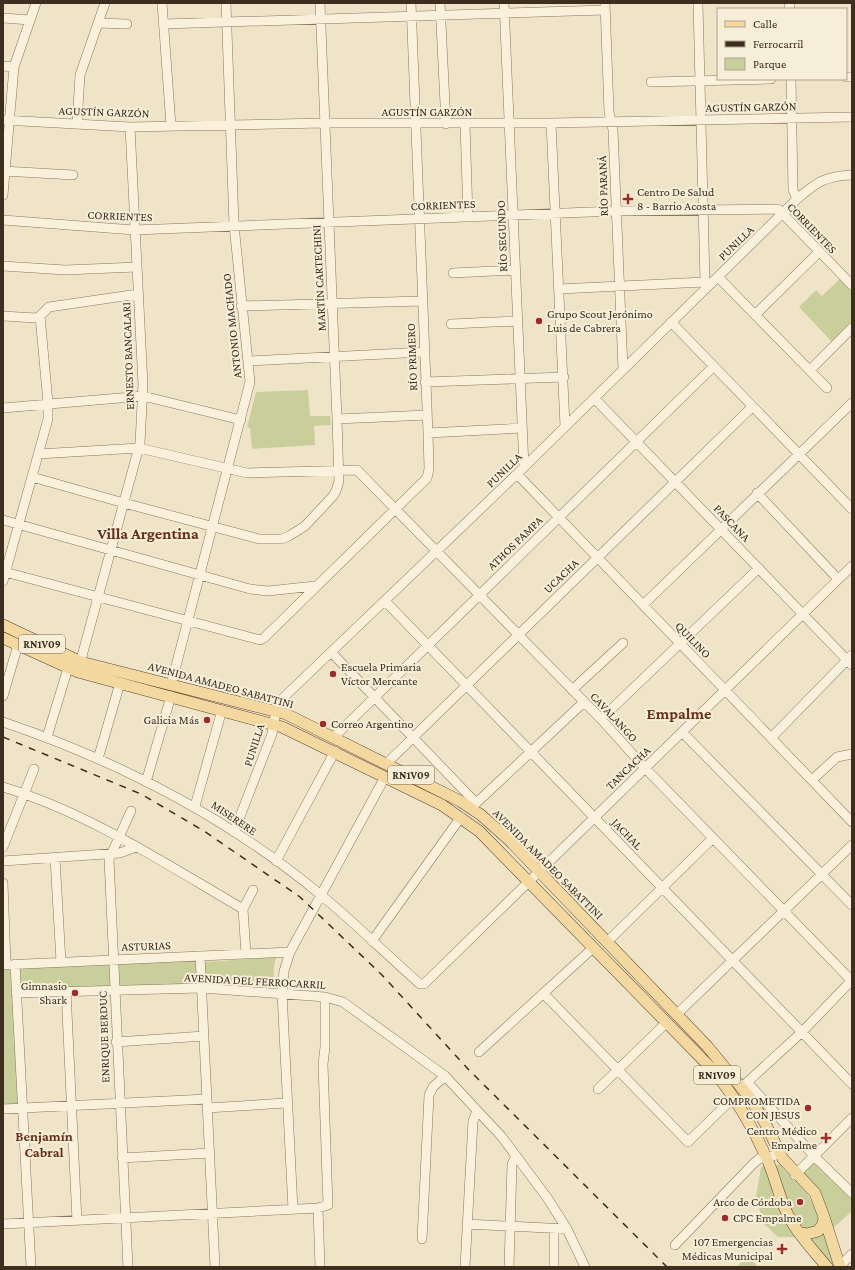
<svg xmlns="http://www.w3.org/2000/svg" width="855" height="1270" viewBox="0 0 855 1270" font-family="'Crimson Pro',serif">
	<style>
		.green { fill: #c9cf9b }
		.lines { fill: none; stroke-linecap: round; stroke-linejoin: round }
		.minor-casing { stroke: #8d765c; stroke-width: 10 }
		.major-casing { stroke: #5b4430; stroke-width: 12 }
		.minor { stroke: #faf1dc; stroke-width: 9 }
		.major { stroke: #f3d9a0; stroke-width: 11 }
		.rail { stroke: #3d2e20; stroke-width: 1.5; stroke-dasharray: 7 7; stroke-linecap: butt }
		.poi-dot { fill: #9e2a2b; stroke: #f7eed8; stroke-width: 1.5 }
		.labels { text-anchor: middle; stroke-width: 4; stroke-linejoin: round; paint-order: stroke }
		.shield { fill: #f7eed8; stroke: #756857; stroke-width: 1 }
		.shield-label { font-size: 11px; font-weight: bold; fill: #3d2e20 }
		.street-label { font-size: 12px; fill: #3d2e20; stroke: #f7eed8 }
		.poi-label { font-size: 12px; fill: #3d2e20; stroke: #f7eed8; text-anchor: end }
		.quarter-label { font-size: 14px; font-weight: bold; fill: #6b2e1e; stroke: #f7eed8 }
		.district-label { font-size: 16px; font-weight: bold; fill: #6b2e1e; stroke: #f7eed8 }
	</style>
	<rect width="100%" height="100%" fill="#f0e4c8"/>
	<!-- green -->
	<path class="green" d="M841,278L852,289V321L832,342L799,307L816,290L822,296Z
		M308,390L310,416H330L331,425L314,426L315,445L252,449L250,428L247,427L256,392Z
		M276,957L274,967L273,985H205V962Z
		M198,958L199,986L119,988L116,962Z
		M110,962L112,989L17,991L16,966Z
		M3,966H14L21,1104L3,1105Z
		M814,1160L852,1197V1211L832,1229L800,1174Z
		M779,1164C794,1182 815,1195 818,1220L815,1227C811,1228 806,1230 802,1227C789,1219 781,1180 776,1166Z
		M764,1166L765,1167L795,1237H778L763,1223L756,1197L761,1167Z
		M824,1230L836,1267H829L808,1239Z
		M748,1256L758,1267H739L738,1265Z"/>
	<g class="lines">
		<!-- minor casing -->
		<g class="minor-casing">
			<path id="minor" d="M162,3L171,126
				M440,3L446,124
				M504,3L524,467
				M605,3L609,112L613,130L623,369
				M698,3L705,282
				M789,3L790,9
				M3,18L30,20
				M98,23L127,24
				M164,24L605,10
				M3,66L14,67
				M846,77H852
				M791,79L793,190L797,199
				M651,82L771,79
				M3,120L130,127L324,123H551L852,117
				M551,123L565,426
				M77,124L80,75L105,3
				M465,124L468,216
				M3,171L73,175
				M3,195L14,67L36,3
				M3,220L134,230L616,211L778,209L852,285
				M3,266L65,270L137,267
				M453,273L516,270
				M718,277L827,388
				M559,289L705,282L708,285
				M241,306L422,301
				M755,315L819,252
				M3,316L36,318L40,316L49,307L138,294
				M671,322L852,509
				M451,324L518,321
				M249,361L424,352
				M810,370L852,328
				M425,382L564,377
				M594,398L852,665
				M3,408L143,396L241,420
				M337,419L427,415
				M428,433L522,428
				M38,454L139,448L247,473L357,470L601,719L645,768L852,981
				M517,474L852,822
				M32,477L124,503L259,539H282L289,536L305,526L333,496L336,491L339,481L337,419L320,3
				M757,493L838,579
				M3,520L250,589L268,591L315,586
				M5,572L260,640L264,638L427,478L429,469L428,433L411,3
				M3,581L48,419V403L40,316
				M385,601L852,1084
				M643,605L852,403
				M331,652L476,803
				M79,667L140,443L143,385L130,127
				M171,685L250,382L234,225L226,3
				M572,690L623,643
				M3,696L18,645
				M601,719L759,568
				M3,722C118,761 227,817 321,895C355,923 387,955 420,984H424L852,566
				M682,732L852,905
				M47,737L68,668
				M334,737L714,366
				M771,738L852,655
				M98,759L120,683
				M387,763L752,407
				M812,780L837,757L852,754
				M146,782L171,696
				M3,787C89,813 166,864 243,909
				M195,806L222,710
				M472,807L584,702
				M234,832L272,734L276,711L283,698L517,474L797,199C817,182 825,176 852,175
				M3,847L34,769
				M55,858L61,962
				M3,861L120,853L136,847
				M276,861L335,751
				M3,883L6,965
				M372,941L461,817
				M607,942L713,838
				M246,954L243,909L253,890
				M200,956L215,1267
				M15,964L31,1267
				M3,965L290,952
				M66,991L77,1221
				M16,993L201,988L325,997L343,1002L445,1076L502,1137L548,1199L567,1229L585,1267
				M543,993L688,1142L734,1097
				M676,1015L852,845
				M116,1042L204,1036
				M479,1052L593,948
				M748,1083L814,1156L852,1193
				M742,1087L802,1032L852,980
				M598,1089L666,1023
				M207,1108L286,1103
				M3,1109L207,1099
				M122,1158L210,1153
				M795,1175L852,1118
				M318,1208L320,1267
				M293,1209L282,993L284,971L290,952L385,777
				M3,1224L318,1208L328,1205L323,1064L325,1047V997
				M467,1224L567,1229
				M422,1239L429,1095L433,1087L445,1076
				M675,1245L754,1163L759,1159L780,1154
				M128,1267L109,859L131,811
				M465,1267L473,1121L477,1111
				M509,1267L512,1164L516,1156
				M554,1267V1229
				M839,1267L852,1254"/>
		</g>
		<!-- major casing -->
		<g class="major-casing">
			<path id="major" d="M3,625L81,662L286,714L460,801L481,815L509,840L707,1046L750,1098L765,1123L783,1159L815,1193L824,1217L840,1267
				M3,638L78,672L282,727L442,805L479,831L713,1070C735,1097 753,1127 767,1159C776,1178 779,1200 790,1219C800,1237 814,1251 827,1267
				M798,1232L807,1234L818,1231L823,1224L824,1217"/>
		</g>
		<!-- minor -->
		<use href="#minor" class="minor"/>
		<!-- major -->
		<use href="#major" class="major"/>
		<!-- rail -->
		<path class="rail" d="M3,737L141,794L204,831L300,897L382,975L468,1069L667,1267"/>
	</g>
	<!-- markers -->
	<g class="poi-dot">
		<path d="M626 193h4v4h4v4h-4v4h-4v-4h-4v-4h4z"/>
		<circle cx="539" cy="321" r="4"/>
		<circle cx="333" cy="674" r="4"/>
		<circle cx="207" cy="720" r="4"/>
		<circle cx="323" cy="724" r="4"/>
		<circle cx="75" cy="993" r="4"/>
		<circle cx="808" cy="1108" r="4"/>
		<path d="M824 1132h4v4h4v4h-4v4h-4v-4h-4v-4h4z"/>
		<circle cx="800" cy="1202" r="4"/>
		<circle cx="725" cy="1218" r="4"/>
		<path d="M780 1243h4v4h4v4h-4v4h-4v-4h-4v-4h4z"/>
	</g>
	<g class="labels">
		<!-- shield labels -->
		<g class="shield">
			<rect x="19" y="635" width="46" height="18" rx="3"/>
			<rect x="388" y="766" width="46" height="18" rx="3"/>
			<rect x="694" y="1066" width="46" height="18" rx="3"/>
		</g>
		<g class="shield-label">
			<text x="42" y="648">RN1V09</text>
			<text x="411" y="779">RN1V09</text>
			<text x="717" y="1079">RN1V09</text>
		</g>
		<!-- street labels -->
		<g class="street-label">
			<text transform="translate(751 107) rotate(-1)" y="4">AGUSTÍN GARZÓN</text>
			<text transform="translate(104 112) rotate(2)" y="4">AGUSTÍN GARZÓN</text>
			<text x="427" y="116">AGUSTÍN GARZÓN</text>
			<text transform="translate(603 186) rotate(-92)" y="4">RÍO PARANÁ</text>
			<text transform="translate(443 205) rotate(-2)" y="4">CORRIENTES</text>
			<text transform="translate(120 216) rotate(2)" y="4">CORRIENTES</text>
			<text transform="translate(812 228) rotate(46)" y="4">CORRIENTES</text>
			<text transform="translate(502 236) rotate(-92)" y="4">RÍO SEGUNDO</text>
			<text transform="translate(736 243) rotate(-44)" y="4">PUNILLA</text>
			<text transform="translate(319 278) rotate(-93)" y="4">MARTÍN CARTECHINI</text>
			<text transform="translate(232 326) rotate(-96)" y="4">ANTONIO MACHADO</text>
			<text transform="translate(128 356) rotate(-92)" y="4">ERNESTO BANCALARI</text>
			<text transform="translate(412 357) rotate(-92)" y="4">RÍO PRIMERO</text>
			<text transform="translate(504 470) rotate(-44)" y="4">PUNILLA</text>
			<text transform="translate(732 523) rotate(46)" y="4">PASCANA</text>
			<text transform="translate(515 543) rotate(-44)" y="4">ATHOS PAMPA</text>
			<text transform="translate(561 576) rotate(-44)" y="4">UCACHA</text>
			<text transform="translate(693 640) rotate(46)" y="4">QUILINO</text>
			<text transform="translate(221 685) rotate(15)" y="4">AVENIDA AMADEO SABATTINI</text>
			<text transform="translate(614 717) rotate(47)" y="4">CAVALANGO</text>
			<text transform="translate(254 745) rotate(-72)" y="4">PUNILLA</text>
			<text transform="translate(628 768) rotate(-44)" y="4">TANCACHA</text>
			<text transform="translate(234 818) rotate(34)" y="4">MISERERE</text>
			<text transform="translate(627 834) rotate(46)" y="4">JACHAL</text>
			<text transform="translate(548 864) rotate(45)" y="4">AVENIDA AMADEO SABATTINI</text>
			<text transform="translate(146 946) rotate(-2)" y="4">ASTURIAS</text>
			<text transform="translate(255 981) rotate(3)" y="4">AVENIDA DEL FERROCARRIL</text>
			<text transform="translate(104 1037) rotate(-92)" y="4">ENRIQUE BERDUC</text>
		</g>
		<!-- poi labels -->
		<g class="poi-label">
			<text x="637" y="196" text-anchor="start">Centro De Salud<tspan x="637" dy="14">8 - Barrio Acosta</tspan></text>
			<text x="547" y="318" text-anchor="start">Grupo Scout Jerónimo<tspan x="547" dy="14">Luis de Cabrera</tspan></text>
			<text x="341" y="671" text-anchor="start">Escuela Primaria<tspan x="341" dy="14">Víctor Mercante</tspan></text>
			<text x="199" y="724">Galicia Más</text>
			<text x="331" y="728" text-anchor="start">Correo Argentino</text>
			<text x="67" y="990">Gimnasio<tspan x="67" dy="14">Shark</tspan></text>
			<text x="800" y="1105">COMPROMETIDA<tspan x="800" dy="14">CON JESUS</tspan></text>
			<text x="817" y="1135">Centro Médico<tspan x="817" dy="14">Empalme</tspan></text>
			<text x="792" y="1206">Arco de Córdoba</text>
			<text x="733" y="1222" text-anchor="start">CPC Empalme</text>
			<text x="773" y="1246">107 Emergencias<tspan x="773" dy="14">Médicas Municipal</tspan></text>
		</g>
		<!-- quarter labels -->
		<g class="quarter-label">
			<text x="44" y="1141">Benjamín<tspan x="44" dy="16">Cabral</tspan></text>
		</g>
		<!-- district labels -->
		<g class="district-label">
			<text x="148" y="539">Villa Argentina</text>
			<text x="679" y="719">Empalme</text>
		</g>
	</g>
	<!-- border -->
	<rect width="855" height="1270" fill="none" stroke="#3d2e20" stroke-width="8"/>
	<!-- legend -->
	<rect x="717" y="8" width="130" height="72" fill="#f7eed8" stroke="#ada18e"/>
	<rect x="725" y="21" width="20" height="6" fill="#f3d9a0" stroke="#ada18e"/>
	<text x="753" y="28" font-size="12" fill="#3d2e20">Calle</text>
	<rect x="725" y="41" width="20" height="6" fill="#3d2e20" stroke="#ada18e"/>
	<text x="753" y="48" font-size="12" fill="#3d2e20">Ferrocarril</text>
	<rect x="725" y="58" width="20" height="12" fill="#c9cf9b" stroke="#ada18e"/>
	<text x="753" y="68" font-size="12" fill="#3d2e20">Parque</text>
</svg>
